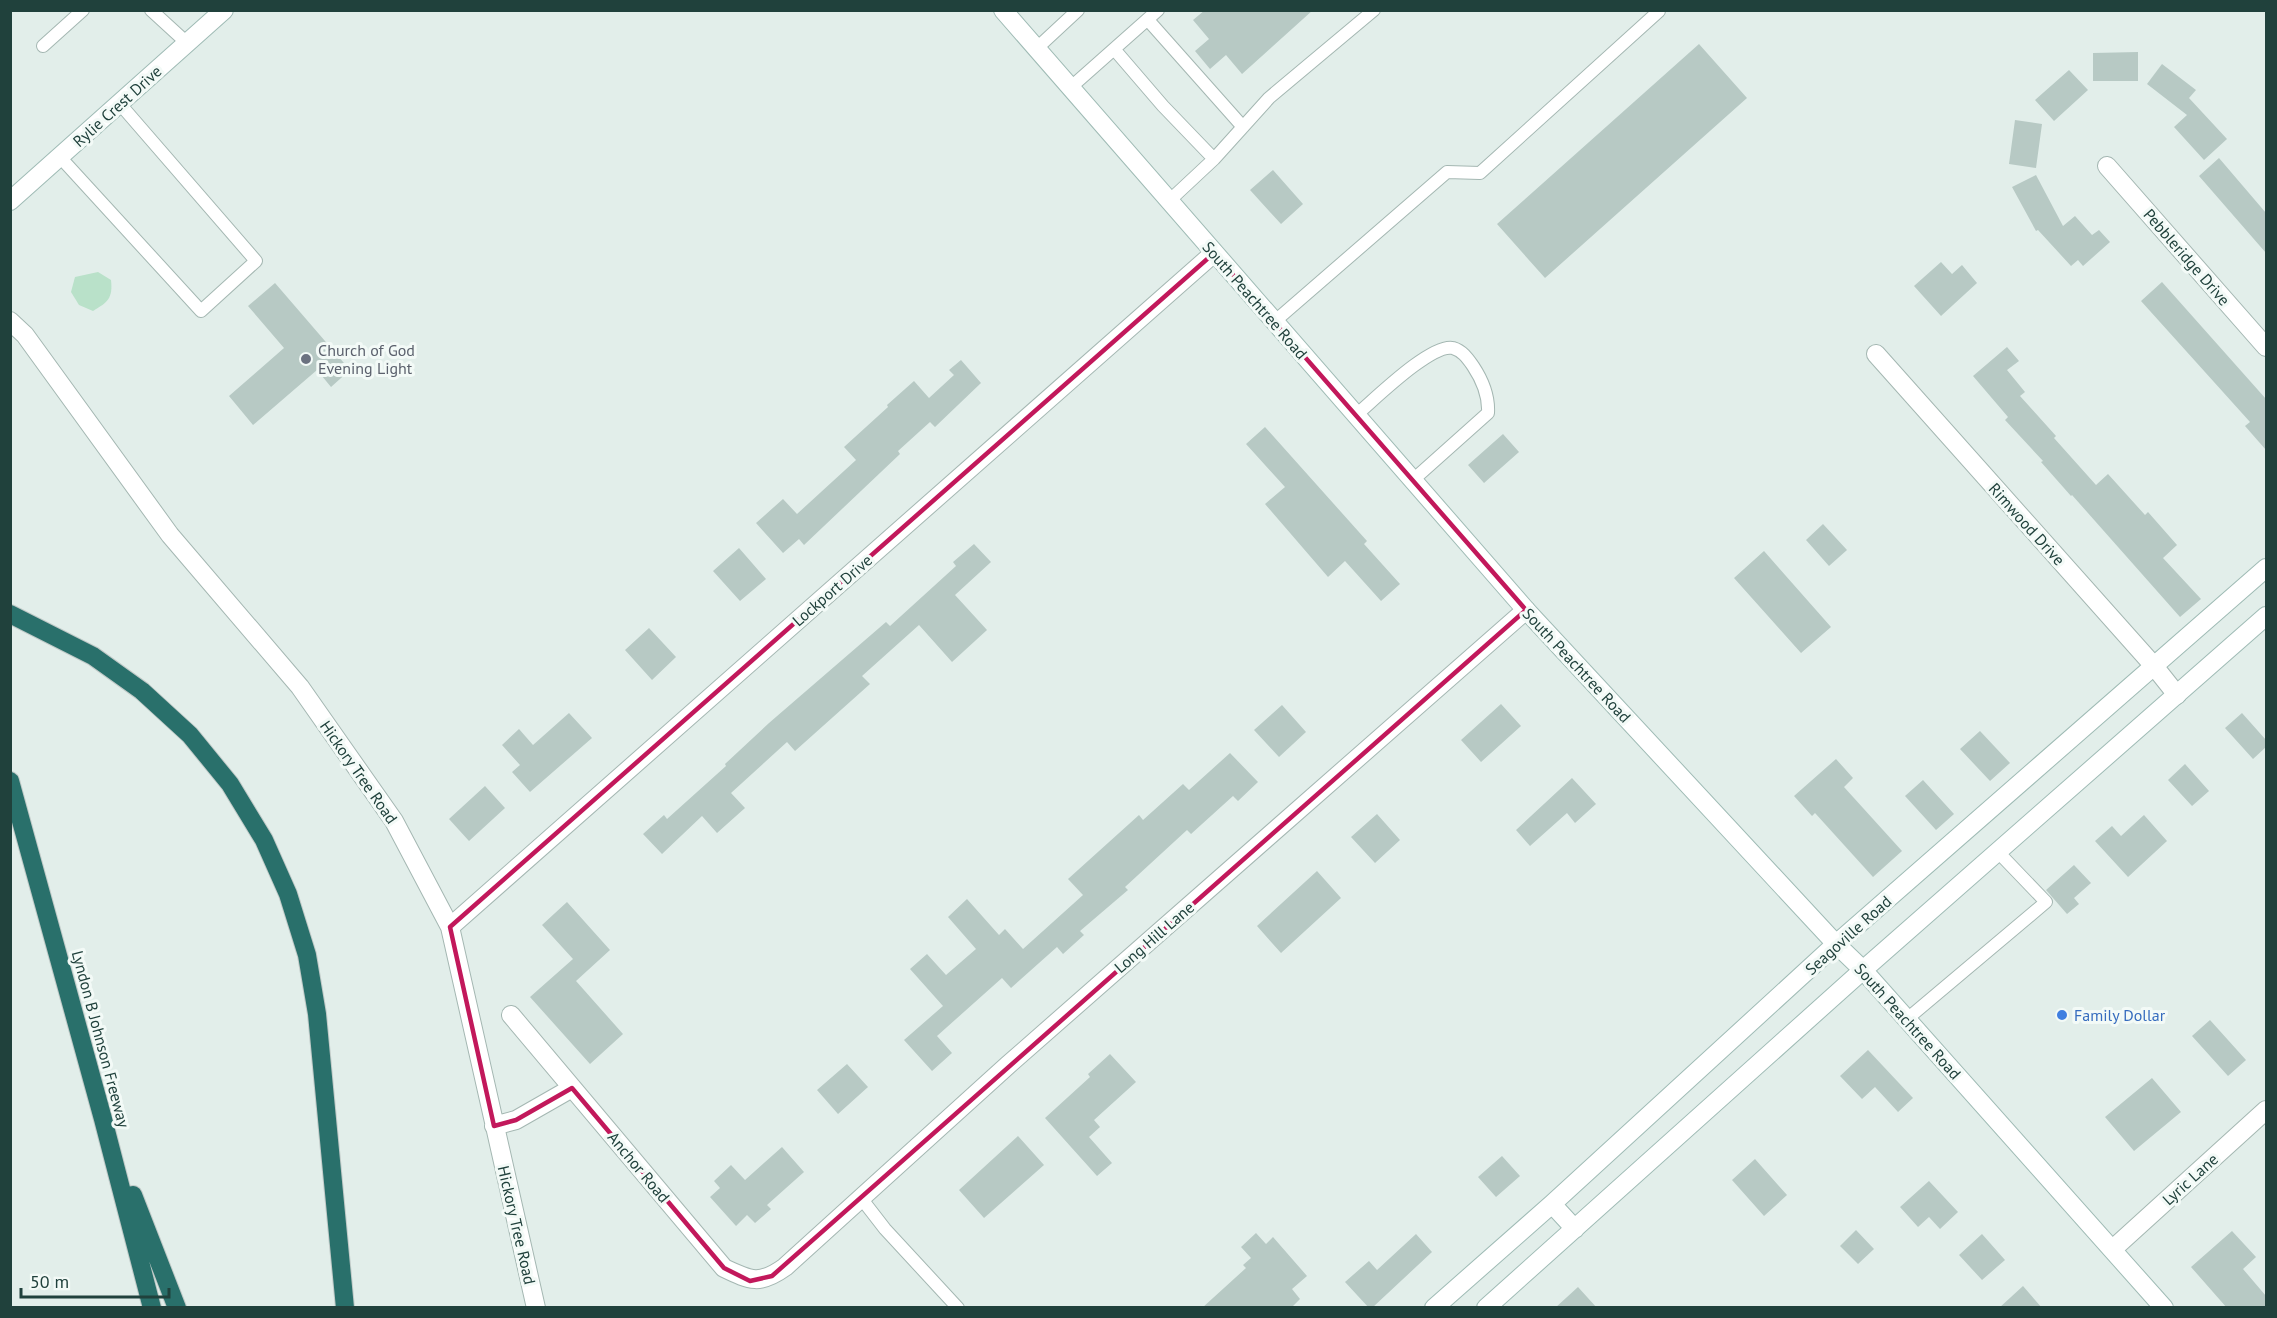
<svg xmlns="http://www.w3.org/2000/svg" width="2277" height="1318" viewBox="0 0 2277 1318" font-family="'PT Sans',sans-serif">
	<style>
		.green { fill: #b9e1c9 }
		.building { fill: #b7c9c4 }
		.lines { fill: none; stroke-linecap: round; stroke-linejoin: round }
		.lane-casing { stroke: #a4b7b2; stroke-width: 14 }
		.street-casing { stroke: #a4b7b2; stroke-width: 20 }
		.secondary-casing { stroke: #9fbbb5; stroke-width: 20 }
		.highway-casing { stroke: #c1cac8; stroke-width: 20 }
		.lane { stroke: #fff; stroke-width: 12 }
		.street { stroke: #fff; stroke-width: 18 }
		.secondary { stroke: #fff; stroke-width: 18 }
		.highway { stroke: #29706b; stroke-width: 18 }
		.marked { fill: none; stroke: #c2185b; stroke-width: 4.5; stroke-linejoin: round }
		.worship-dot { fill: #6b7280; stroke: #f3faf7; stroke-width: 2 }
		.shop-dot { fill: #3f7fe0; stroke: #f3faf7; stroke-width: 2 }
		.labels { text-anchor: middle; stroke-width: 6; stroke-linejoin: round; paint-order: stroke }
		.street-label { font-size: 16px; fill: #20413c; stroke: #f3faf7 }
		.worship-label { font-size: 16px; fill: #5b616d; stroke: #f3faf7; text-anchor: start }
		.shop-label { font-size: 16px; fill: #366cbe; stroke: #f3faf7; text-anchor: start }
	</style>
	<rect width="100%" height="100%" fill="#e2eeea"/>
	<!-- green -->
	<path class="green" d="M98,272L111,280C113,298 108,302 93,311L79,305L71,292L75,277Z"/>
	<!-- building -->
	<path class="building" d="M1205,10H1313L1242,74L1226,55L1210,69L1195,51L1209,39L1193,20Z
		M1699,44L1747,98L1545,278L1497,224Z
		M2138,52V81H2093V53Z
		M2162,64L2196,90L2189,98L2227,139L2204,160L2174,127L2187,115L2147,84Z
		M2069,70L2088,90L2054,121L2035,100Z
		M2015,120L2042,124L2036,168L2009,164Z
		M2219,158L2266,213V253L2199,176Z
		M1273,170L1303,204L1281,224L1250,190Z
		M2036,175L2063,226L2075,216L2092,235L2099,230L2110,242L2083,266L2078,260L2071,266L2038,230L2036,231L2012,187Z
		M1941,262L1952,274L1962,265L1977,283L1941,316L1914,286Z
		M2162,282L2266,399V450L2245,426L2250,422L2141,301Z
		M275,283L350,370L331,387L317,370L253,425L229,396L284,348L248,306Z
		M2007,347L2019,361L2007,370L2025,392L2020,396L2056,436L2054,438L2096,485L2108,474L2145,515L2148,512L2177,545L2163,558L2201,599L2180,617L2072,495L2071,496L2041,462L2043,461L2005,420L2008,417L1973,376Z
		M961,360L981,383L935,427L930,422L898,451L900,454L804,545L799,539L783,553L756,523L783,499L797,514L856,460L844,447L888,407L887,405L914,381L929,398L954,375L949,370Z
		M1265,427L1367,541L1364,544L1400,584L1381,601L1345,561L1328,577L1265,504L1285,487L1246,444Z
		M1503,434L1519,452L1484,483L1468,465Z
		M1823,524L1847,550L1829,566L1806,540Z
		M974,544L991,562L955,595L987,630L952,662L919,625L862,676L870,684L795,751L787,742L731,793L745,808L717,833L702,816L662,854L643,834L664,815L667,819L726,766L725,764L769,723L886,622L890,626L956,566L953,562Z
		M739,548L766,579L740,601L713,571Z
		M1764,551L1831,627L1801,653L1734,578Z
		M649,628L676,657L652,680L625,650Z
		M1501,704L1521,726L1481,762L1461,740Z
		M1282,705L1306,732L1279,757L1254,730Z
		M569,713L592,738L530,792L512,772L520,765L502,745L519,729L533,745Z
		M2242,713L2266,740V747L2253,759L2225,728Z
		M1980,731L2010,763L1990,781L1960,749Z
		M1230,753L1258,782L1238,801L1233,796L1191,834L1187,830L1125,887L1128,890L1080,931L1084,935L1063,954L1057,947L1011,988L1002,978L937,1036L952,1053L932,1071L904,1040L943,1006L910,969L927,954L946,975L976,949L948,917L967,899L999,935L1005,929L1023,949L1083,895L1068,879L1139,815L1143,820L1183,784L1189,790Z
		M1836,759L1853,778L1844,787L1902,851L1873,877L1815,813L1812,816L1794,796Z
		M2185,764L2209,791L2192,806L2168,780Z
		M1572,778L1596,804L1575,823L1567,813L1530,846L1516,830Z
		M1923,780L1954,814L1936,830L1905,796Z
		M485,786L505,808L469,841L449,819Z
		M1377,814L1400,840L1375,863L1351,837Z
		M2144,815L2167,841L2128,877L2095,841L2112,826L2121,836Z
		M2074,865L2091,883L2074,898L2079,904L2067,914L2046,890Z
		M1317,871L1341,898L1281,953L1257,926Z
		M567,902L610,950L576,981L623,1034L590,1064L530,997L573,959L542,925Z
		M2210,1020L2246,1060L2228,1076L2192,1036Z
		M1868,1050L1913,1098L1898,1112L1875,1087L1862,1099L1840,1076Z
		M1110,1054L1136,1082L1094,1120L1100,1127L1089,1137L1112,1163L1097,1176L1045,1118L1090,1077L1088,1074Z
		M847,1064L868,1087L838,1114L817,1090Z
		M2152,1078L2181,1112L2134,1151L2105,1117Z
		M1018,1136L1044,1165L984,1218L959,1190Z
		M782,1147L804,1172L767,1205L771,1209L755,1223L747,1215L736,1226L710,1197L720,1188L714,1181L731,1165L745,1180Z
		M1502,1156L1520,1176L1496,1197L1478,1177Z
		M1755,1159L1787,1195L1764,1216L1732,1180Z
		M1929,1181L1958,1212L1940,1229L1929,1217L1918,1227L1900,1207Z
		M1856,1230L1874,1249L1858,1264L1840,1246Z
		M2232,1231L2256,1257L2243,1269L2266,1296V1308H2227L2191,1267Z
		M1256,1233L1266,1244L1273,1237L1307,1276L1292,1289L1300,1299L1291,1308H1202L1246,1268L1243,1265L1251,1258L1241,1247Z
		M1416,1234L1432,1252L1372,1308H1369L1345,1282L1369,1261L1377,1270Z
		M1982,1234L2005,1260L1982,1280L1959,1255Z
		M2023,1286L2042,1308H1999Z
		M1578,1287L1597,1308H1555Z"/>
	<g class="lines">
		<!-- lane casing -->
		<g class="lane-casing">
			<path id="lane" d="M151,10L187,43
				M1148,20L1243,127
				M43,46L83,10
				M1036,49L1078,10
				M1114,49L1163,106L1214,159
				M1070,88L1158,10
				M60,157L201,311L256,261L120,104
				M1169,201L1214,159L1269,98L1374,10
				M1274,322L1447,172L1480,173L1659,11
				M1356,415C1373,401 1431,343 1453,348C1463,351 1468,359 1473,366C1483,381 1489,396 1488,413L1413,480
				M1907,1019L2046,902L1999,853
				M861,1198L885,1229L958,1308"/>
		</g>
		<!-- street casing -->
		<g class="street-casing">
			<path id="street" d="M2107,166L2266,347
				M10,321L25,335L170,535L300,687L394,821L450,927L536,1308
				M1876,354L2154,666L2177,695
				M450,927L1214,253
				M511,1015L724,1268C751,1281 760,1285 785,1267L1008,1065L1526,610
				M494,1126L516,1120L572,1088
				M2114,1248L2266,1110"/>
		</g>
		<!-- secondary casing -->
		<g class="secondary-casing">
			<path id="secondary" d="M1003,10L1526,610L1836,944L1863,970L2164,1308
				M10,201L224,10
				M1552,1204L1575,1229
				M1434,1308L1552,1204L1836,944L2266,568
				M1486,1308L1863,970L2266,616"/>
		</g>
		<!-- highway casing -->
		<g class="highway-casing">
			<path id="highway" d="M10,614L93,656L142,691L190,735L230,784L264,840L288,894L307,955L317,1014L345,1308
				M10,781L103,1119L152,1308
				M133,1195L177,1308"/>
		</g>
		<!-- lane -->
		<use href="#lane" class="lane"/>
		<!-- street -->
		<use href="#street" class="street"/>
		<!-- secondary -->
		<use href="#secondary" class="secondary"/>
		<!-- highway -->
		<use href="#highway" class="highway"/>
	</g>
	<!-- marked area -->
	<path class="marked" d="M1214,253L1526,610L772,1276L750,1281L724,1268L572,1088L516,1120L494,1126L450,927Z"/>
	<!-- markers -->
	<circle class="worship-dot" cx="306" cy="359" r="6"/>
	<circle class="shop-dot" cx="2062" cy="1015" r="6"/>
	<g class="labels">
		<!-- street labels -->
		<g class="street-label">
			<text transform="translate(117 106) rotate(-42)" y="6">Rylie Crest Drive</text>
			<text transform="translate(2187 257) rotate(49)" y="6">Pebbleridge Drive</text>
			<text transform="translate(1255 300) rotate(49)" y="6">South Peachtree Road</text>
			<text transform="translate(2027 524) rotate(48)" y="6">Rimwood Drive</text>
			<text transform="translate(832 590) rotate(-41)" y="6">Lockport Drive</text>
			<text transform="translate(1577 665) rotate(47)" y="6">South Peachtree Road</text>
			<text transform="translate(359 772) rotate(55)" y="6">Hickory Tree Road</text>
			<text transform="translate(1848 935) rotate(-42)" y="6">Seagoville Road</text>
			<text transform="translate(1154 937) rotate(-41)" y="6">Long Hill Lane</text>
			<text transform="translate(1908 1021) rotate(48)" y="6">South Peachtree Road</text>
			<text transform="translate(101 1039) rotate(75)" y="6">Lyndon B Johnson Freeway</text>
			<text transform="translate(639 1167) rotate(50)" y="6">Anchor Road</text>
			<text transform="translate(2190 1179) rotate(-42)" y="6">Lyric Lane</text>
			<text transform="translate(517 1225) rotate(77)" y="6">Hickory Tree Road</text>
		</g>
		<!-- worship labels -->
		<g class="worship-label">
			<text x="318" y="356">Church of God<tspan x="318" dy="18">Evening Light</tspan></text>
		</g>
		<!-- shop labels -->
		<g class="shop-label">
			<text x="2074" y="1021">Family Dollar</text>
		</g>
	</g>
	<!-- border -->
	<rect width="2277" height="1318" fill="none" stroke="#20413c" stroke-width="24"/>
	<!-- scale -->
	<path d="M21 1288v9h148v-9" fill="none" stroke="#20413c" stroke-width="3"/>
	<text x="30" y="1288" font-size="18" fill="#20413c" stroke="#f3faf7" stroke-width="4.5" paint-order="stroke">50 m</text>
</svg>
